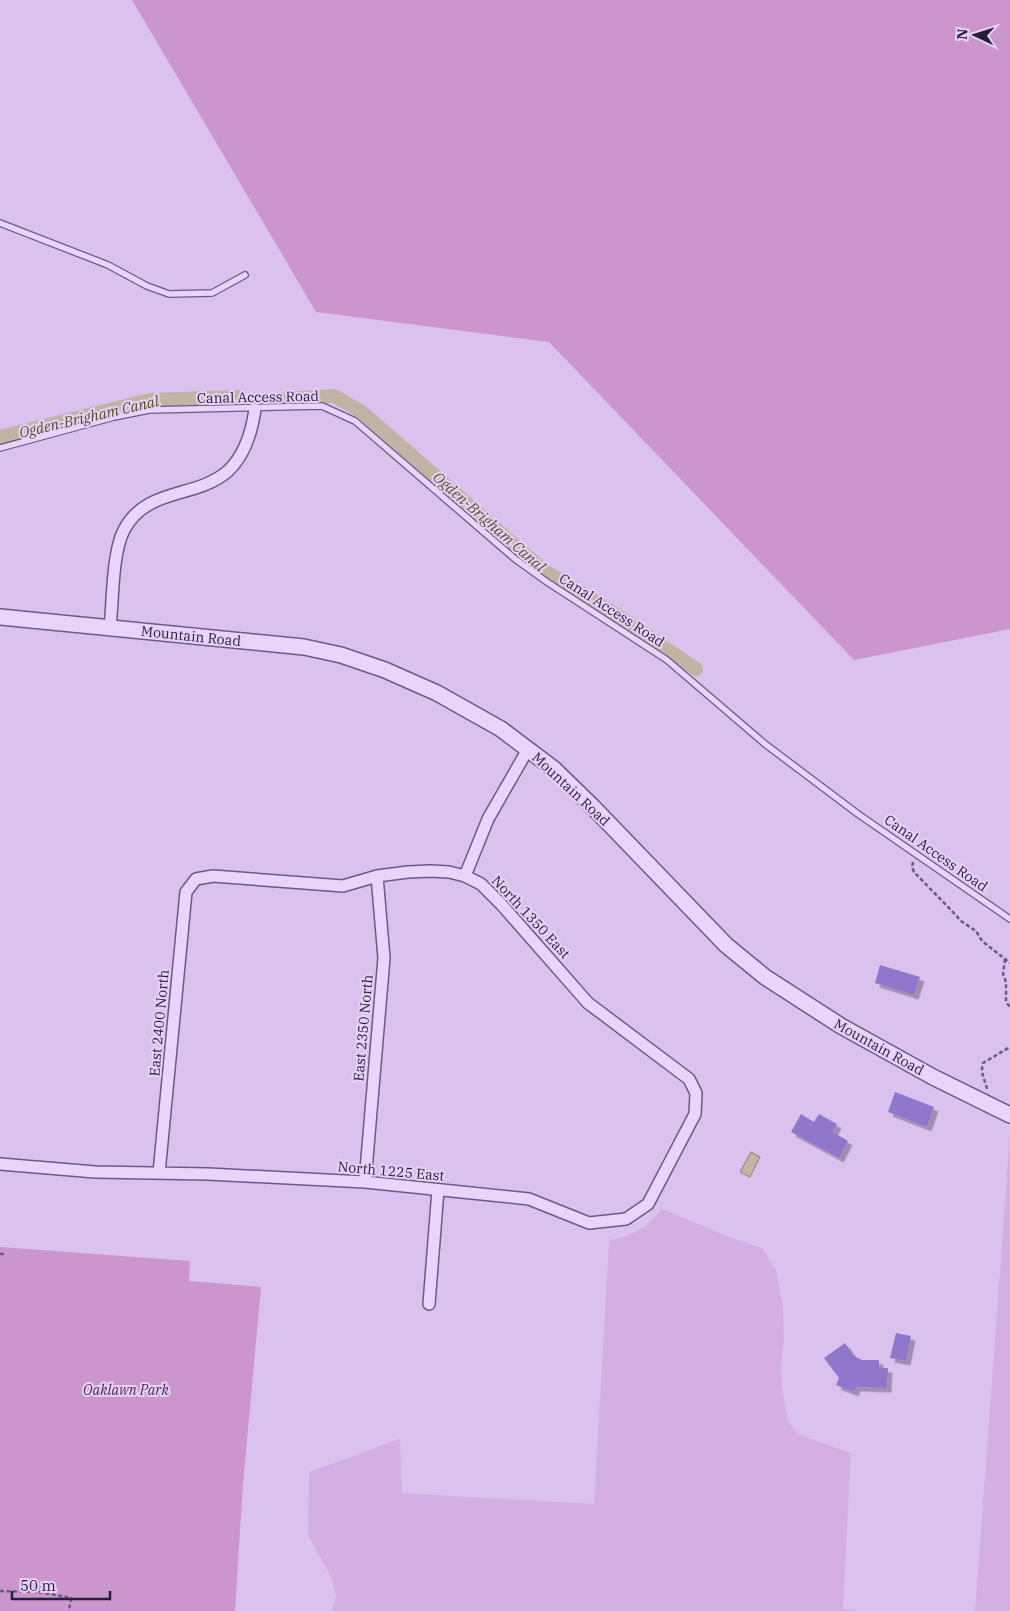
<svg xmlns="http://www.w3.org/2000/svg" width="1010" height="1611" viewBox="0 0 1010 1611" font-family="'IBM Plex Serif',serif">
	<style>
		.farmland { fill: #d4afe4 }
		.green { fill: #cb96cd }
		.water { fill: #c1b4a4; stroke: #8f816b }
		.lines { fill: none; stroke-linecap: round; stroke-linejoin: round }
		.canal { stroke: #c1b4a4; stroke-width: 14 }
		.building { fill: #8f77cd; filter: url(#shadow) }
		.service-casing { stroke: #6b5989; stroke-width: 8 }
		.minor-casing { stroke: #6b5989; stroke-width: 14 }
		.tertiary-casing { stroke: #6b5989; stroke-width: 18 }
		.path { stroke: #6b5989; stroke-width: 2.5; stroke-dasharray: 4 2.5; stroke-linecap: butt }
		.service { stroke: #e9d5f9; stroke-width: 5.5 }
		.minor { stroke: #e9d5f9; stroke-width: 11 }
		.tertiary { stroke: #e9d5f9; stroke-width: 15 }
		.labels { text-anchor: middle; stroke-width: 4; stroke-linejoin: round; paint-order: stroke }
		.street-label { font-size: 14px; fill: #261d38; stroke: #e6d2f6 }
		.park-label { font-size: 14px; font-style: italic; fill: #55244f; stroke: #e6d2f6 }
		.water-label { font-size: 15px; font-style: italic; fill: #584f2c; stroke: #e6d2f6 }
	</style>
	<defs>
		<filter id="shadow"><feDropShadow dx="4.5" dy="4.5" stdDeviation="0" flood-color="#0004"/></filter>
	</defs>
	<rect width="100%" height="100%" fill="#dbc2ee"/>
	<!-- farmland -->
	<path class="farmland" d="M1010,1134V1611H975L986,1462Z
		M662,1209L732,1238L762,1248L776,1270L783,1306L784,1337L781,1371L783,1394L788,1421L798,1434L851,1453L843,1609L860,1611H332L336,1596L332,1579L308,1535L309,1472L400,1439L402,1493L594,1504L609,1240L625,1237L646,1226Z"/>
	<!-- green -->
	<path class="green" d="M132,0H1010V629L854,660L549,342L316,312Z
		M0,1247L190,1261L189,1281L261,1287L243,1484L235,1611H0Z"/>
	<!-- water -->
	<path class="water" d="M751,1152L760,1157L750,1177L740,1172Z"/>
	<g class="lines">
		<!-- canal -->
		<path class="canal" d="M279,399L334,396L362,412L543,570L612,612L696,669
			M0,437L150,400L238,397"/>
	</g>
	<!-- building -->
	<path class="building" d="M880,965L920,977L914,995L875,983Z
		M895,1092L934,1107L927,1127L888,1112Z
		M801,1114L814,1122L819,1114L837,1124L833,1132L848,1141L839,1158L791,1132Z
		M896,1333L911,1336L906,1361L890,1358Z
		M845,1343L854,1356L862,1360H879V1368H888L887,1388L856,1387L854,1392L836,1385L839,1378L824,1358Z"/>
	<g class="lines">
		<!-- service casing -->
		<g class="service-casing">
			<path id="service" d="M0,223L108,265L147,286L169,294L212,293L245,275
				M0,448L114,417L149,410L322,406L355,421L515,559L547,582L667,660L765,744L858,814L1010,919"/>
		</g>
		<!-- minor casing -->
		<g class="minor-casing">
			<path id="minor" d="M110,628C113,600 112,553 124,530C146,487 196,499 228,471C245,455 252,431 255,409
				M465,876L488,819L528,749
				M0,1164L95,1172L208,1174L365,1182L529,1199L589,1223L626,1219L648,1204L695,1114L696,1093L689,1079L588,1003L501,904L481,884L465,876L449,872L430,871L408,872L377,876L343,886L213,876L196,879L186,892L159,1173
				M365,1182L384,958L377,876
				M429,1304L438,1190"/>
		</g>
		<!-- tertiary casing -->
		<g class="tertiary-casing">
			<path id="tertiary" d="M0,617L304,647L341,655L385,670L437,693L501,729L554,769L592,806L726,945L765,977L841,1026L933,1077L1010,1115"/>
		</g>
		<!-- path -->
		<path class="path" d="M913,862L912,867L914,872L951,910L961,921L976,931L982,941L1010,963
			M1005,959L1003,974L1006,982V1002L1010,1007
			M987,1089C985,1079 980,1074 983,1063L1010,1047
			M0,1254H4
			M0,1591L39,1592L71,1598L69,1611"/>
		<!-- service -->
		<use href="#service" class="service"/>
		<!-- minor -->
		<use href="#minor" class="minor"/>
		<!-- tertiary -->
		<use href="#tertiary" class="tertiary"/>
	</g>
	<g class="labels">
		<!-- street labels -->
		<g class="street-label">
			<text transform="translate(258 397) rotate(-1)" y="5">Canal Access Road</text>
			<text transform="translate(612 610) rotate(33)" y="5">Canal Access Road</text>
			<text transform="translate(191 636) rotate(6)" y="5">Mountain Road</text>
			<text transform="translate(571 789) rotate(43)" y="5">Mountain Road</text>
			<text transform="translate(936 853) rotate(35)" y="5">Canal Access Road</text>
			<text transform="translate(531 917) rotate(47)" y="5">North 1350 East</text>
			<text transform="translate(159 1023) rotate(-85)" y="5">East 2400 North</text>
			<text transform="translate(363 1028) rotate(-85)" y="5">East 2350 North</text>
			<text transform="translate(879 1047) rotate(29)" y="5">Mountain Road</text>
			<text transform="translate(391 1171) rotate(5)" y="5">North 1225 East</text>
		</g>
		<!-- park labels -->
		<g class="park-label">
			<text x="126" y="1395">Oaklawn Park</text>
		</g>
		<!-- water labels -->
		<g class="water-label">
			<text transform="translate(89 417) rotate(-13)" y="5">Ogden-Brigham Canal</text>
			<text transform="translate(489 522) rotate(41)" y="5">Ogden-Brigham Canal</text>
		</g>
	</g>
	<!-- north arrow -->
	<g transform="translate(975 35) rotate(274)" stroke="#e6d2f6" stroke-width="4" paint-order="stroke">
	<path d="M0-4L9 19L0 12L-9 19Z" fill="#261d38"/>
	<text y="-8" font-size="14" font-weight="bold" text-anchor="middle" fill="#261d38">N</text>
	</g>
	<!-- scale -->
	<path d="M12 1591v8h98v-8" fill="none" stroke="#261d38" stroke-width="2.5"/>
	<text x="20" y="1591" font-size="15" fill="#261d38" stroke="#e6d2f6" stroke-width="4" paint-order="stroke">50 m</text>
</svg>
